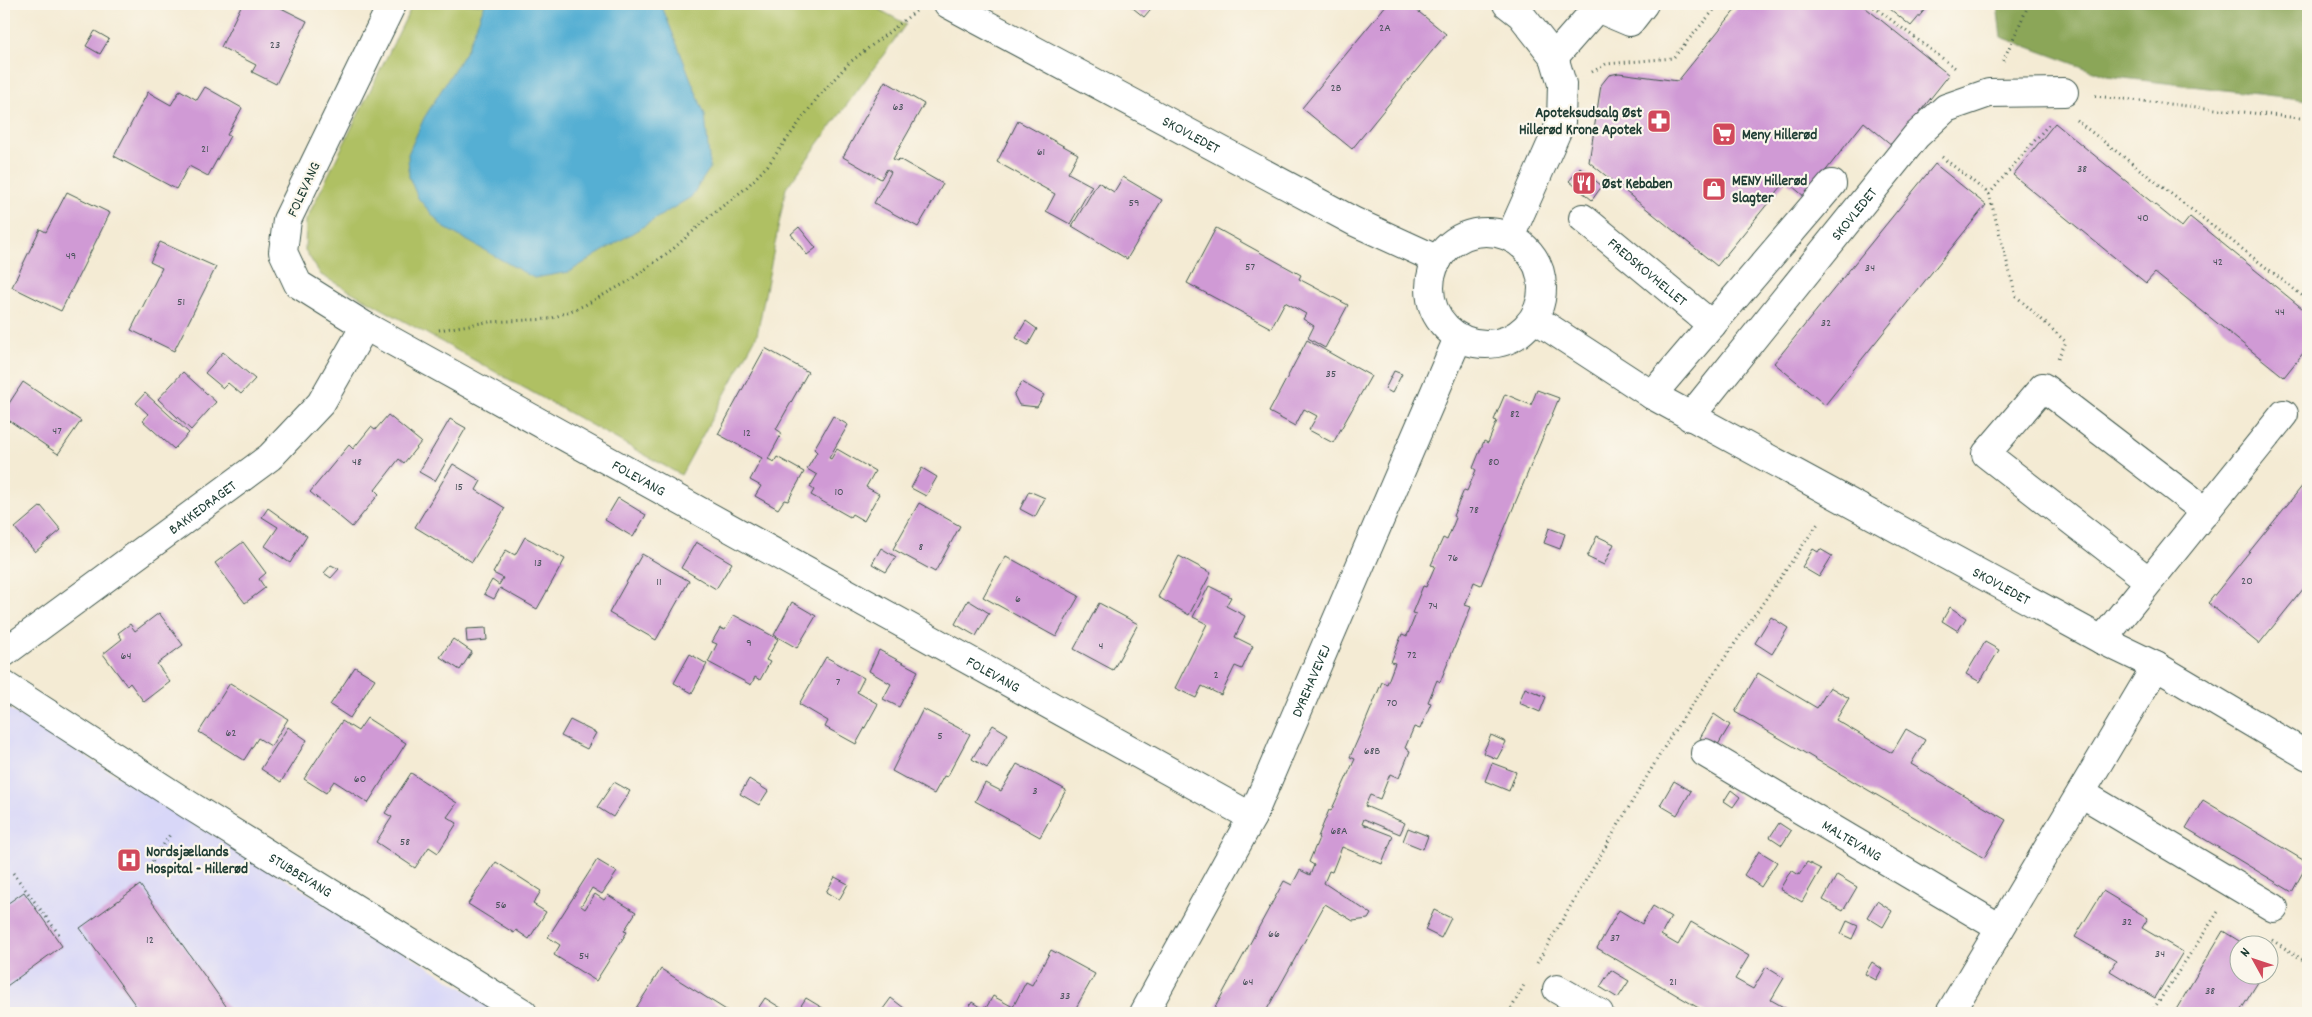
<svg xmlns="http://www.w3.org/2000/svg" width="2312" height="1017" viewBox="0 0 2312 1017" font-family="Dekko,sans-serif">
	<style>
		.built { fill: #d8d7f8 }
		.green { fill: #afc063; stroke: #677e4c }
		.forest { fill: #8ba659; stroke: #557246 }
		.water { fill: #55afd3; stroke: #3a7684 }
		.building { fill: #d09ad5 }
		.lines { fill: none; stroke-linecap: round; stroke-linejoin: round }
		.minor-casing { stroke: #3f574c; stroke-width: 30 }
		.path { stroke: #3f574c; stroke-width: 3; stroke-dasharray: 1 4; stroke-linecap: butt }
		.minor { stroke: #fff; stroke-width: 28 }
		.labels { text-anchor: middle; stroke-width: 4.5; stroke-linejoin: round; paint-order: stroke }
		.number-label { font-size: 12px; fill: #4b545c }
		.poi-label { font-size: 15px; font-weight: bold; fill: #1f3d34; stroke: #fbf7ec; text-anchor: start }
		.street-label { font-size: 15px; fill: #1f3d34; stroke: #fbf7ec }
	</style>
	<rect width="100%" height="100%" fill="#fbf7ec"/>
	<filter id="ink" filterUnits="userSpaceOnUse"><feTurbulence type="fractalNoise" baseFrequency=".02" numOctaves="2"/><feDisplacementMap in="SourceGraphic" scale="10" xChannelSelector="R" yChannelSelector="G"/><feConvolveMatrix kernelMatrix="1 2 1 2 8 2 1 2 1" color-interpolation-filters="sRGB"/></filter>
	<filter id="wash" filterUnits="userSpaceOnUse"><feTurbulence type="fractalNoise" baseFrequency=".0096" numOctaves="4" result="noise"/><feDisplacementMap in="SourceGraphic" scale="20" xChannelSelector="R" yChannelSelector="G"/><feGaussianBlur stdDeviation="1.12" result="paint"/><feColorMatrix in="noise" values="0 0 0 0 0 0 0 0 0 0 0 0 0 0 0 0 0 1.4 0 .05"/><feComposite in="paint" operator="in"/></filter>
	<g filter="url(#wash)">
		<rect width="100%" height="100%" fill="#f4ebd4"/>
		<!-- built -->
		<path class="built" d="M4,706L503,1013H4Z"/>
		<!-- green -->
		<path class="green" d="M413,4H869L906,24L786,188L757,335L681,475L321,275L305,250L306,220Z"/>
		<!-- forest -->
		<path class="forest" d="M1997,4H2308V100L2107,76L2001,37Z"/>
		<!-- water -->
		<path class="water" d="M485,4H661L705,115L710,168L691,197L569,272L534,278L443,227L418,198L409,177L408,154L424,118L467,49Z"/>
		<g id="blocks">
			<!-- building -->
			<path class="building" d="M242,4H273L307,21L276,84L252,72L256,65L221,47Z
				M1128,4H1155L1144,17Z
				M1387,4H1409L1446,34L1352,149L1302,108Z
				M1740,4H1861L1949,75L1893,146L1864,122L1805,197L1786,181L1717,266L1589,162L1601,85L1609,75L1619,73L1678,81Z
				M1884,4H1923L1927,7L1911,26Z
				M95,31L109,39L100,54L86,46Z
				M885,81L924,104L893,159L897,161L899,159L943,184L918,227L874,203L891,172L887,169L881,179L843,157Z
				M205,87L242,108L227,135L230,136L208,176L189,166L176,189L114,156L148,92L171,105L180,90L197,100Z
				M1018,121L1078,154L1068,173L1092,186L1070,224L1046,211L1055,194L997,162Z
				M2055,123L2182,227L2190,217L2308,313V347L2284,377L2155,273L2146,283L2013,175Z
				M1935,164L1986,205L1825,405L1774,363Z
				M1580,168L1602,186L1592,200L1569,181Z
				M1123,177L1162,200L1127,259L1072,226L1098,182L1114,192Z
				M67,192L110,213L61,311L12,287L40,229L46,232Z
				M799,227L816,248L807,255L791,234Z
				M1216,228L1301,275L1299,279L1348,305L1325,348L1308,338L1314,326L1303,319L1306,314L1285,302L1271,328L1187,283Z
				M160,242L216,267L174,351L131,330L162,268L150,262Z
				M1026,321L1037,329L1028,345L1016,338Z
				M1307,340L1371,376L1333,443L1309,430L1317,416L1304,409L1295,426L1269,412Z
				M765,348L808,372L776,429L782,433L768,459L774,462L777,457L804,472L788,501L784,500L778,509L755,496L761,486L750,480L762,458L718,434Z
				M223,352L255,379L241,394L228,383L223,388L205,373Z
				M1394,371L1402,374L1392,393L1385,389Z
				M183,372L216,402L191,430L158,399Z
				M23,382L81,421L58,454L4,417V411Z
				M1022,382L1044,395L1037,407L1019,405L1014,395Z
				M1537,390L1559,398L1481,585L1474,582L1465,605L1471,607L1440,682L1437,680L1428,702L1431,703L1420,729L1414,727L1405,748L1410,751L1399,778L1390,774L1380,799L1370,795L1365,806L1405,823L1400,834L1364,819L1362,824L1393,836L1382,864L1342,847L1332,872L1329,871L1324,883L1371,914L1368,919L1353,921L1325,904L1265,1013H1212L1284,881L1292,885L1300,870L1310,875L1314,865L1309,862L1319,838L1318,837L1329,810L1331,811L1355,759L1350,757L1362,730L1382,682L1387,684L1395,663L1391,662L1402,634L1407,636L1416,614L1412,613L1423,586L1426,587L1435,566L1431,565L1443,538L1447,540L1456,518L1453,516L1464,490L1467,491L1476,470L1473,468L1484,441L1488,443L1497,421L1494,420L1505,394L1531,405Z
				M145,393L189,433L174,449L143,421L148,414L136,403Z
				M388,415L421,442L404,463L399,459L375,490L379,494L352,527L310,492L349,445L353,449L371,427L375,430Z
				M833,416L848,425L829,458L831,459L837,449L875,471L866,487L879,494L864,521L852,514L850,517L811,495L814,490L810,487L817,475L807,469L817,452L814,449Z
				M450,419L466,428L435,481L419,472Z
				M453,464L481,481L476,490L505,508L472,562L415,527Z
				M922,468L937,477L926,496L911,488Z
				M2308,479V583L2259,644L2208,603Z
				M1029,491L1045,498L1035,517L1020,509Z
				M618,498L646,515L633,537L605,520Z
				M919,503L960,526L935,572L893,549Z
				M41,506L61,530L35,552L15,528Z
				M268,508L307,536L290,563L265,546L278,527L262,517Z
				M1549,528L1565,534L1560,549L1544,543Z
				M1597,536L1614,544L1604,565L1587,557Z
				M525,537L565,559L537,609L500,588L494,599L484,594L492,580L499,585L503,578L493,573L506,550L515,555Z
				M243,542L266,573L259,579L265,588L245,603L215,563Z
				M696,542L732,563L716,589L681,568Z
				M881,548L896,557L886,572L872,564Z
				M1813,549L1818,552L1820,549L1832,556L1819,577L1802,567Z
				M642,554L689,581L656,640L609,613Z
				M1006,556L1079,596L1056,637L983,597Z
				M1179,556L1211,573L1189,615L1158,597Z
				M331,565L339,569L331,578L324,573Z
				M1209,586L1231,597L1226,606L1245,616L1235,637L1253,646L1242,669L1235,666L1221,695L1202,686L1196,698L1175,688L1207,624L1193,617Z
				M968,600L989,613L976,636L955,624Z
				M792,602L816,616L797,648L774,635Z
				M1099,603L1138,624L1113,670L1074,649Z
				M1950,607L1966,618L1958,631L1942,621Z
				M159,613L183,645L157,664L170,682L144,702L130,683L127,686L103,654L122,639L118,633L130,624L135,631Z
				M734,615L778,639L766,660L770,662L760,680L755,677L751,685L708,662L717,644L712,642L720,628L725,630Z
				M1771,617L1788,628L1772,654L1755,643Z
				M486,628L487,640L467,642L466,629Z
				M453,639L472,652L460,670L440,657Z
				M1985,642L1999,650L1980,682L1966,674Z
				M879,650L918,671L899,707L883,699L891,684L869,671Z
				M690,654L707,664L692,693L674,683Z
				M826,657L864,678L857,692L878,704L856,744L825,727L828,721L799,704Z
				M355,667L375,679L350,718L330,705Z
				M1758,673L1817,708L1830,687L1849,698L1836,720L1892,753L1906,729L1925,740L1911,764L2006,820L1984,858L1735,712Z
				M230,683L288,719L271,746L258,738L244,760L199,732Z
				M1525,688L1546,697L1540,712L1519,703Z
				M923,709L970,734L947,777L944,776L934,794L892,771Z
				M1714,714L1730,725L1716,748L1700,738Z
				M367,718L406,743L368,803L334,781L326,793L304,779L342,721L358,731Z
				M570,720L596,733L587,749L561,736Z
				M993,725L1008,734L987,768L972,759Z
				M288,727L307,740L281,782L261,769Z
				M1491,735L1506,742L1497,759L1483,753Z
				M1492,763L1516,772L1509,791L1485,781Z
				M1017,764L1066,790L1040,837L975,801L985,783L1001,791Z
				M411,773L457,803L447,817L457,823L438,853L429,847L415,868L376,842L392,817L385,813Z
				M749,779L768,791L759,805L740,794Z
				M1674,781L1691,791L1677,815L1660,805Z
				M614,782L630,791L613,817L597,807Z
				M1731,790L1740,797L1733,807L1724,801Z
				M2203,800L2308,863L2292,892L2186,828Z
				M1779,823L1791,831L1782,845L1770,837Z
				M1408,828L1428,836L1423,849L1403,841Z
				M1759,851L1777,862L1761,887L1744,875Z
				M597,860L617,872L602,894L592,888L581,906L585,909L595,894L604,900L608,895L636,912L624,931L627,932L596,981L554,955L560,945L548,937Z
				M496,862L541,891L533,904L546,912L529,939L516,930L514,933L468,904Z
				M1807,862L1821,869L1802,902L1780,889L1791,870L1799,875Z
				M1837,875L1857,887L1843,911L1823,900Z
				M835,877L848,884L839,900L826,892Z
				M140,885L231,1013H141L80,928Z
				M2103,891L2148,918L2142,928L2183,952L2155,998L2110,971L2116,961L2075,937Z
				M24,892L62,946L4,988V906Z
				M1877,901L1892,911L1883,927L1867,917Z
				M1653,906L1671,917L1661,935L1678,945L1691,922L1749,956L1735,979L1753,989L1766,967L1784,978L1771,1000L1794,1013H1707L1597,948L1619,910L1642,924Z
				M1434,910L1451,918L1441,938L1425,930Z
				M1847,921L1858,926L1852,939L1841,934Z
				M2223,931L2244,944H2240V974H2263L2239,1013H2174Z
				M1051,950L1095,974L1073,1013H966L972,1002L983,1009L984,1007L986,1008L993,996L1013,1007L1026,982L1032,985Z
				M1872,962L1882,969L1876,980L1865,974Z
				M661,969L731,1013H644L636,1008Z
				M1611,970L1629,981L1618,998L1600,987Z
				M765,998L789,1013H755Z
				M806,998L831,1013H796Z
				M891,998L904,1008L900,1013H880Z"/>
		</g>
	</g>
	<g filter="url(#ink)">
		<use href="#blocks" fill-opacity="0" stroke="#3f574c" stroke-width="1"/>
		<g class="lines">
			<!-- minor casing -->
			<g class="minor-casing">
				<g id="minor">
					<path id="s1" d="M392,4L287,220L283,252L298,284L365,326L1252,817"/>
					<path id="s2" d="M948,4L1355,222L1438,260"/>
					<path d="M1507,4L1521,15L1554,57L1562,84L1561,122L1510,237"/>
					<path d="M1592,4L1597,8L1630,22L1644,4"/>
					<path d="M1554,57L1597,8"/>
					<path id="s3" d="M1583,218L1712,325"/>
					<circle cx="1486" cy="288" r="56"/>
					<path id="s4" d="M1534,318L1652,395L2102,640L2156,666L2308,756"/>
					<path d="M1652,395L1832,184"/>
					<path id="s5" d="M1690,417L1916,136L1946,108L1989,93L2064,92"/>
					<path d="M2149,581L1986,454L2043,387L2206,512"/>
					<path d="M2102,640L2284,414"/>
					<path id="s6" d="M4,653L270,457L321,403L365,326"/>
					<path id="s7" d="M4,685L189,805L523,1013"/>
					<path id="s8" d="M1705,753L2000,928"/>
					<path d="M2081,793L2274,908"/>
					<path d="M1557,989L1599,1013"/>
					<path id="s9" d="M1144,1013L1252,817L1458,338"/>
					<path d="M1950,1013L2156,666"/>
				</g>
			</g>
			<!-- path -->
			<path class="path" d="M1870,4L1958,70
				M2003,61L2029,4
				M1592,72L1606,64L1673,58L1719,4
				M2095,96L2308,119
				M2076,120L2308,300
				M1942,157L1989,194L2016,296L2066,342L2058,358
				M1989,194L2049,124
				M439,330L487,322L550,319L585,305L629,281L673,249L710,216L746,188L768,165L818,97L838,75L849,63L916,11
				M147,870L171,833
				M13,873L61,937
				M2272,940L2308,963
				M1537,963L1672,734L1819,522
				M1509,1013L1524,985
				M2151,1013L2218,912"/>
			<!-- minor -->
			<use href="#minor" class="minor"/>
		</g>
	</g>
	<!-- icons -->
	<defs>
		<g id="pharmacy-square" transform="scale(1.25)"><rect x="-9" y="-9" width="18" height="18" rx="4" fill="#d1495b" stroke="#fbf7ec"/><path d="M-2-6h4v4h4v4h-4v4h-4v-4h-4v-4h4Z" fill="#fff"/></g>
		<g id="supermarket-square" transform="scale(1.25)"><rect x="-9" y="-9" width="18" height="18" rx="4" fill="#d1495b" stroke="#fbf7ec"/><path d="M-6-5.5h2.5l.6 2H6L4.5 2H-2.5L-4.4-4H-6ZM-1.5 3.2a1.3 1.3 0 1 0 .1 0ZM3 3.2a1.3 1.3 0 1 0 .1 0Z" fill="#fff"/></g>
		<g id="restaurant-square" transform="scale(1.25)"><rect x="-9" y="-9" width="18" height="18" rx="4" fill="#d1495b" stroke="#fbf7ec"/><path d="M-5-6h1v4h1v-4h1v4h1v-4h1v5L-1.5 .5V6h-2V.5L-5-1ZM5-6V6H3V1.5H1.5Q1.5-4 5-6Z" fill="#fff"/></g>
		<g id="shop-square" transform="scale(1.25)"><rect x="-9" y="-9" width="18" height="18" rx="4" fill="#d1495b" stroke="#fbf7ec"/><path d="M-5-2.5h2.3a2.7 3.5 0 0 1 5.4 0H5L5.5 6h-11ZM-1.5-2.5h3a1.5 2.3 0 0 0-3 0Z" fill="#fff"/></g>
		<g id="hospital-square" transform="scale(1.25)"><rect x="-9" y="-9" width="18" height="18" rx="4" fill="#d1495b" stroke="#fbf7ec"/><path d="M-5-5h3v3.5h4V-5h3V5h-3V1.5h-4V5h-3Z" fill="#fff"/></g>
	</defs>
	<g fill-rule="evenodd">
		<use href="#pharmacy-square" x="1659" y="121"/>
		<use href="#supermarket-square" x="1724" y="134"/>
		<use href="#restaurant-square" x="1584" y="183"/>
		<use href="#shop-square" x="1714" y="189"/>
		<use href="#hospital-square" x="129" y="860"/>
	</g>
	<g class="labels">
		<!-- number labels -->
		<g class="number-label">
			<text x="1385" y="31">2A</text>
			<text x="275" y="48">23</text>
			<text x="1336" y="91">2B</text>
			<text x="898" y="110">63</text>
			<text x="205" y="152">21</text>
			<text x="1041" y="155">61</text>
			<text x="2082" y="172">38</text>
			<text x="1134" y="206">59</text>
			<text x="2143" y="221">40</text>
			<text x="71" y="259">49</text>
			<text x="2218" y="265">42</text>
			<text x="1250" y="270">57</text>
			<text x="1870" y="271">34</text>
			<text x="181" y="305">51</text>
			<text x="2280" y="315">44</text>
			<text x="1826" y="326">32</text>
			<text x="1331" y="377">35</text>
			<text x="1515" y="417">82</text>
			<text x="57" y="434">47</text>
			<text x="747" y="436">12</text>
			<text x="357" y="465">48</text>
			<text x="1494" y="465">80</text>
			<text x="459" y="490">15</text>
			<text x="839" y="495">10</text>
			<text x="1474" y="513">78</text>
			<text x="921" y="550">8</text>
			<text x="1453" y="561">76</text>
			<text x="538" y="566">13</text>
			<text x="2247" y="584">20</text>
			<text x="659" y="585">11</text>
			<text x="1018" y="602">6</text>
			<text x="1433" y="609">74</text>
			<text x="749" y="646">9</text>
			<text x="1101" y="649">4</text>
			<text x="1412" y="658">72</text>
			<text x="126" y="659">64</text>
			<text x="1216" y="678">2</text>
			<text x="838" y="685">7</text>
			<text x="1392" y="706">70</text>
			<text x="231" y="736">62</text>
			<text x="940" y="739">5</text>
			<text x="1372" y="754">68B</text>
			<text x="360" y="782">60</text>
			<text x="1035" y="794">3</text>
			<text x="1339" y="834">68A</text>
			<text x="405" y="845">58</text>
			<text x="501" y="908">56</text>
			<text x="2127" y="925">32</text>
			<text x="1274" y="937">66</text>
			<text x="1615" y="941">37</text>
			<text x="150" y="943">12</text>
			<text x="2160" y="957">34</text>
			<text x="584" y="959">54</text>
			<text x="1248" y="985">64</text>
			<text x="1673" y="985">21</text>
			<text x="2210" y="994">38</text>
			<text x="1065" y="999">33</text>
		</g>
		<!-- poi labels -->
		<g class="poi-label">
			<text x="1642" y="117" text-anchor="end">Apoteksudsalg Øst<tspan x="1642" dy="17">Hillerød Krone Apotek</tspan></text>
			<text x="1742" y="139">Meny Hillerød</text>
			<text x="1732" y="185">MENY Hillerød<tspan x="1732" dy="17">Slagter</tspan></text>
			<text x="1602" y="188">Øst Kebaben</text>
			<text x="146" y="856">Nordsjællands<tspan x="146" dy="17">Hospital - Hillerød</tspan></text>
		</g>
		<!-- street labels -->
		<g class="street-label">
			<text dy="5" stroke="none"><textPath href="#s2" startOffset="276">SKOVLEDET</textPath></text>
			<text transform="translate(303 189) rotate(-65)" y="5">FOLEVANG</text>
			<text dy="5" stroke="none"><textPath href="#s5" startOffset="261">SKOVLEDET</textPath></text>
			<text dy="5" stroke="none"><textPath href="#s3" startOffset="84">FREDSKOVHELLET</textPath></text>
			<text dy="5" stroke="none"><textPath href="#s1" startOffset="700">FOLEVANG</textPath></text>
			<text dy="5" stroke="none"><textPath href="#s6" startOffset="246">BAKKEDRAGET</textPath></text>
			<text dy="5" stroke="none"><textPath href="#s4" startOffset="539">SKOVLEDET</textPath></text>
			<text dy="5" stroke="none"><textPath href="#s1" startOffset="1105">FOLEVANG</textPath></text>
			<text dy="5" stroke="none"><textPath href="#s9" startOffset="372">DYREHAVEVEJ</textPath></text>
			<text dy="5" stroke="none"><textPath href="#s8" startOffset="171">MALTEVANG</textPath></text>
			<text dy="5" stroke="none"><textPath href="#s7" startOffset="352">STUBBEVANG</textPath></text>
		</g>
	</g>
	<!-- margin -->
	<rect width="2312" height="1017" fill="none" stroke="#fbf7ec" stroke-width="20"/>
	<!-- north arrow -->
	<g transform="translate(2254 960) rotate(310)"><circle r="24" fill="#fbf7ec" stroke="#a3ada2"/>
	<path d="M0-4L9 19L0 12L-9 19Z" fill="#d1495b"/>
	<text y="-8" font-size="14" font-weight="bold" text-anchor="middle" fill="#1f3d34">N</text>
	</g>
</svg>
